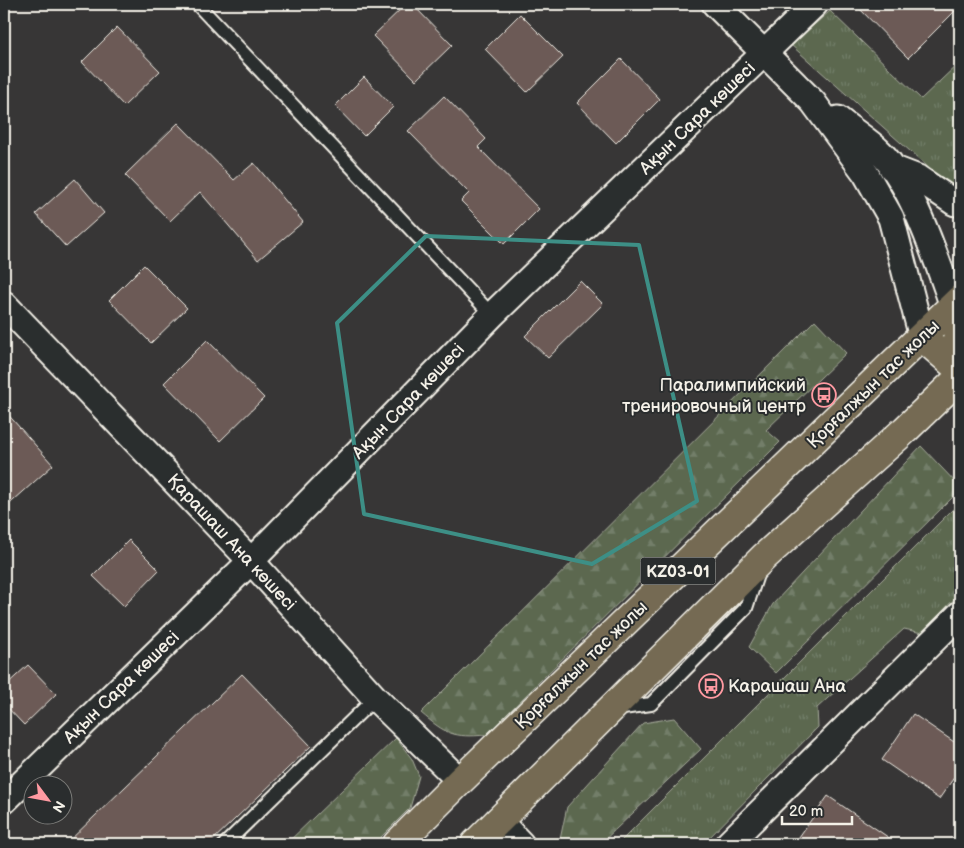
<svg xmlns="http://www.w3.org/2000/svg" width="964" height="848" viewBox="0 0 964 848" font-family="'Balsamiq Sans',sans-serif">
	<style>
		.grass { fill: url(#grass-tufts); stroke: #a8ac9c }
		.forest { fill: url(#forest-firs); stroke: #a8ac9c }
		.building { fill: #6c5a57; stroke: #f4f1e8 }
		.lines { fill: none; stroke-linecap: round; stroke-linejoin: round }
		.lane-casing { stroke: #f4f1e8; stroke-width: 16 }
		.street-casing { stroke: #f4f1e8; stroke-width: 29 }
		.primary-casing { stroke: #f4f1e8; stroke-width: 31 }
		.lane { stroke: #2a2d2e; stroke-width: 12 }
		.street { stroke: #2a2d2e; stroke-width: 25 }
		.primary { stroke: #746b52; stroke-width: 28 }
		.marked { fill: none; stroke: #3d8f86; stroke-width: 4; stroke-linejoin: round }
		.labels { text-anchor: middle; stroke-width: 4; stroke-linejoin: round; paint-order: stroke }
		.shield { fill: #2a2d2e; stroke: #b7b6b0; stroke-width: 1 }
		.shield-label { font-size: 16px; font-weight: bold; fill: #f4f1e8 }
		.street-label { font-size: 18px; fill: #f4f1e8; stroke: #2a2d2e }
		.poi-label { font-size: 18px; fill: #f4f1e8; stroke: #2a2d2e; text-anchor: end }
	</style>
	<defs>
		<pattern id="grass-tufts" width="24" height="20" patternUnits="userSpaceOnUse" patternTransform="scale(1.25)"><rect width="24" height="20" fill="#5b6850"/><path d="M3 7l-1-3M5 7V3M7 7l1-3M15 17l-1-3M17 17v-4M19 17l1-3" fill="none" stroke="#737e69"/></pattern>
		<pattern id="forest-firs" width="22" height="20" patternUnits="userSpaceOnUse" patternTransform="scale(1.25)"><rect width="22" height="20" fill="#5b6850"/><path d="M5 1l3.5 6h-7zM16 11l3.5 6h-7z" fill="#737e69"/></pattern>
	</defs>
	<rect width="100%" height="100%" fill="#373636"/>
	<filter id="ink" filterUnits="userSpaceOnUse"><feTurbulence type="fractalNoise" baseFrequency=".02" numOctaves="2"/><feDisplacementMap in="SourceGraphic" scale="10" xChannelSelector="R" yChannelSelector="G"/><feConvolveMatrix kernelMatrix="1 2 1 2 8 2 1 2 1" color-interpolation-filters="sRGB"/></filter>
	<g filter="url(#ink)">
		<!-- grass -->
		<path class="grass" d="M830,11L921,99L960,62V190H956L938,176L791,45Z
			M960,502V593L922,633L904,629L817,708L818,727L703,844H618Z"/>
		<!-- forest -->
		<path class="forest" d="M815,320L846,353L766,430L780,442L486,735C453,738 446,734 421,713Z
			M921,446L960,487V490L776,673L749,647L773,604Z
			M674,718L701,749L600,844H559L567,807L643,723Z
			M396,738L412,759L419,776L410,808L374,844H286Z"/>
		<!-- building -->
		<path class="building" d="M406,4H412L452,45L416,80L373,36Z
			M855,4H960V6L908,58Z
			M520,14L563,57L527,92L485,49Z
			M117,27L160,71L124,106L82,62Z
			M621,59L660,99L616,143L577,103Z
			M364,77L393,107L364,136L335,106Z
			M444,96L486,139L478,147L539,209L504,244L461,201L469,193L408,131Z
			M178,123L234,180L254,163L303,222L258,260L200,192L170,221L125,175Z
			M75,179L104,213L66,247L36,214Z
			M144,265L187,308L151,343L109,300Z
			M580,281L603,304L548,358L525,336Z
			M207,340L264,398L220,441L164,383Z
			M4,410L53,465L4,509Z
			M129,540L159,570L124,606L93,576Z
			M28,665L56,694L24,725L4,704V687Z
			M242,674L311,746L209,844H66Z
			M913,714L960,746V769L939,799L882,760Z
			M828,796L898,844H794Z"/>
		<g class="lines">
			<!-- lane casing -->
			<g class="lane-casing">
				<path id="lane" d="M197,4L492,315
					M616,709L651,704L746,608L758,572
					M225,844L375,698"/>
			</g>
			<!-- street casing -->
			<g class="street-casing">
				<path id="street" d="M715,4L813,102L866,174L891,218L922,337
					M838,119C851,130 868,140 880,152C912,183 938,264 953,306
					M892,168L918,178L955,203H960
					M4,304L251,561L375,698L460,781
					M4,801L251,561L492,315L815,4
					M498,820L521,844
					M728,844L960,614"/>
			</g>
			<!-- primary casing -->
			<g class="primary-casing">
				<path id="primary" d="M953,306L960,350
					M922,337L960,370
					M397,844L460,781L960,299
					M475,844L764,557L905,430L960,377"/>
			</g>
			<!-- lane -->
			<use href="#lane" class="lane"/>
			<!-- street -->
			<use href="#street" class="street"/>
			<!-- primary -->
			<use href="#primary" class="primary"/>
		</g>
	</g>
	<!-- marked area -->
	<path class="marked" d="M426,236L639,245L697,501L592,564L364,514L337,323Z"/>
	<!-- icons -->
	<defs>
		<g id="bus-ring" transform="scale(1.25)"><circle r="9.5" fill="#2a2d2e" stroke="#ff9aa2" stroke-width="1.5"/><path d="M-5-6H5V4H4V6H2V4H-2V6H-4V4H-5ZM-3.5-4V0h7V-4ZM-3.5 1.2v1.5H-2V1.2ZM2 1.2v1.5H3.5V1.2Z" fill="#ff9aa2"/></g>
	</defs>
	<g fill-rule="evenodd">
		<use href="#bus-ring" x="824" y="395"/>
		<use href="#bus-ring" x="711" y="686"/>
	</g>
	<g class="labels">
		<!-- shield labels -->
		<rect class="shield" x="640.5" y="557.5" width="75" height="27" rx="4"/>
		<g class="shield-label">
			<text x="678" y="577">KZ03-01</text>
		</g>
		<!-- street labels -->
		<g class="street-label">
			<text transform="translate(697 118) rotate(-44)" y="6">Ақын Сара көшесі</text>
			<text transform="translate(873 384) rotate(-44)" y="6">Қорғалжын тас жолы</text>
			<text transform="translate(408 401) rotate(-46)" y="6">Ақын Сара көшесі</text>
			<text transform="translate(232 542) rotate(47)" y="6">Қарашаш Ана көшесі</text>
			<text transform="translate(581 665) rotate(-44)" y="6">Қорғалжын тас жолы</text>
			<text transform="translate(121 687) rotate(-44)" y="6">Ақын Сара көшесі</text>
		</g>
		<!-- poi labels -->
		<g class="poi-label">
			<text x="806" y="391">Паралимпийский<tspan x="806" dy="21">тренировочный центр</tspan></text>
			<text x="728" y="692" text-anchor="start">Карашаш Ана</text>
		</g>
	</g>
	<!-- margin -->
	<rect width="964" height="848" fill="none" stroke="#2a2d2e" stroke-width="20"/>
	<rect x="10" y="10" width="944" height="828" fill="none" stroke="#f4f1e8" stroke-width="2" filter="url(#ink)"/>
	<!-- north arrow -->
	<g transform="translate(48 800) rotate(122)"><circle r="24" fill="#2a2d2e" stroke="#7b7b78"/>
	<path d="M0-4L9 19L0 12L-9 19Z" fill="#ff9aa2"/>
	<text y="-8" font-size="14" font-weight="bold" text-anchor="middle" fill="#f4f1e8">N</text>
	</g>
	<!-- scale -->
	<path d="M782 816v8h70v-8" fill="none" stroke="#f4f1e8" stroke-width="2.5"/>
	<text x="789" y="816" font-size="15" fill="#f4f1e8" stroke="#2a2d2e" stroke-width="4" paint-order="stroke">20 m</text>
</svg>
